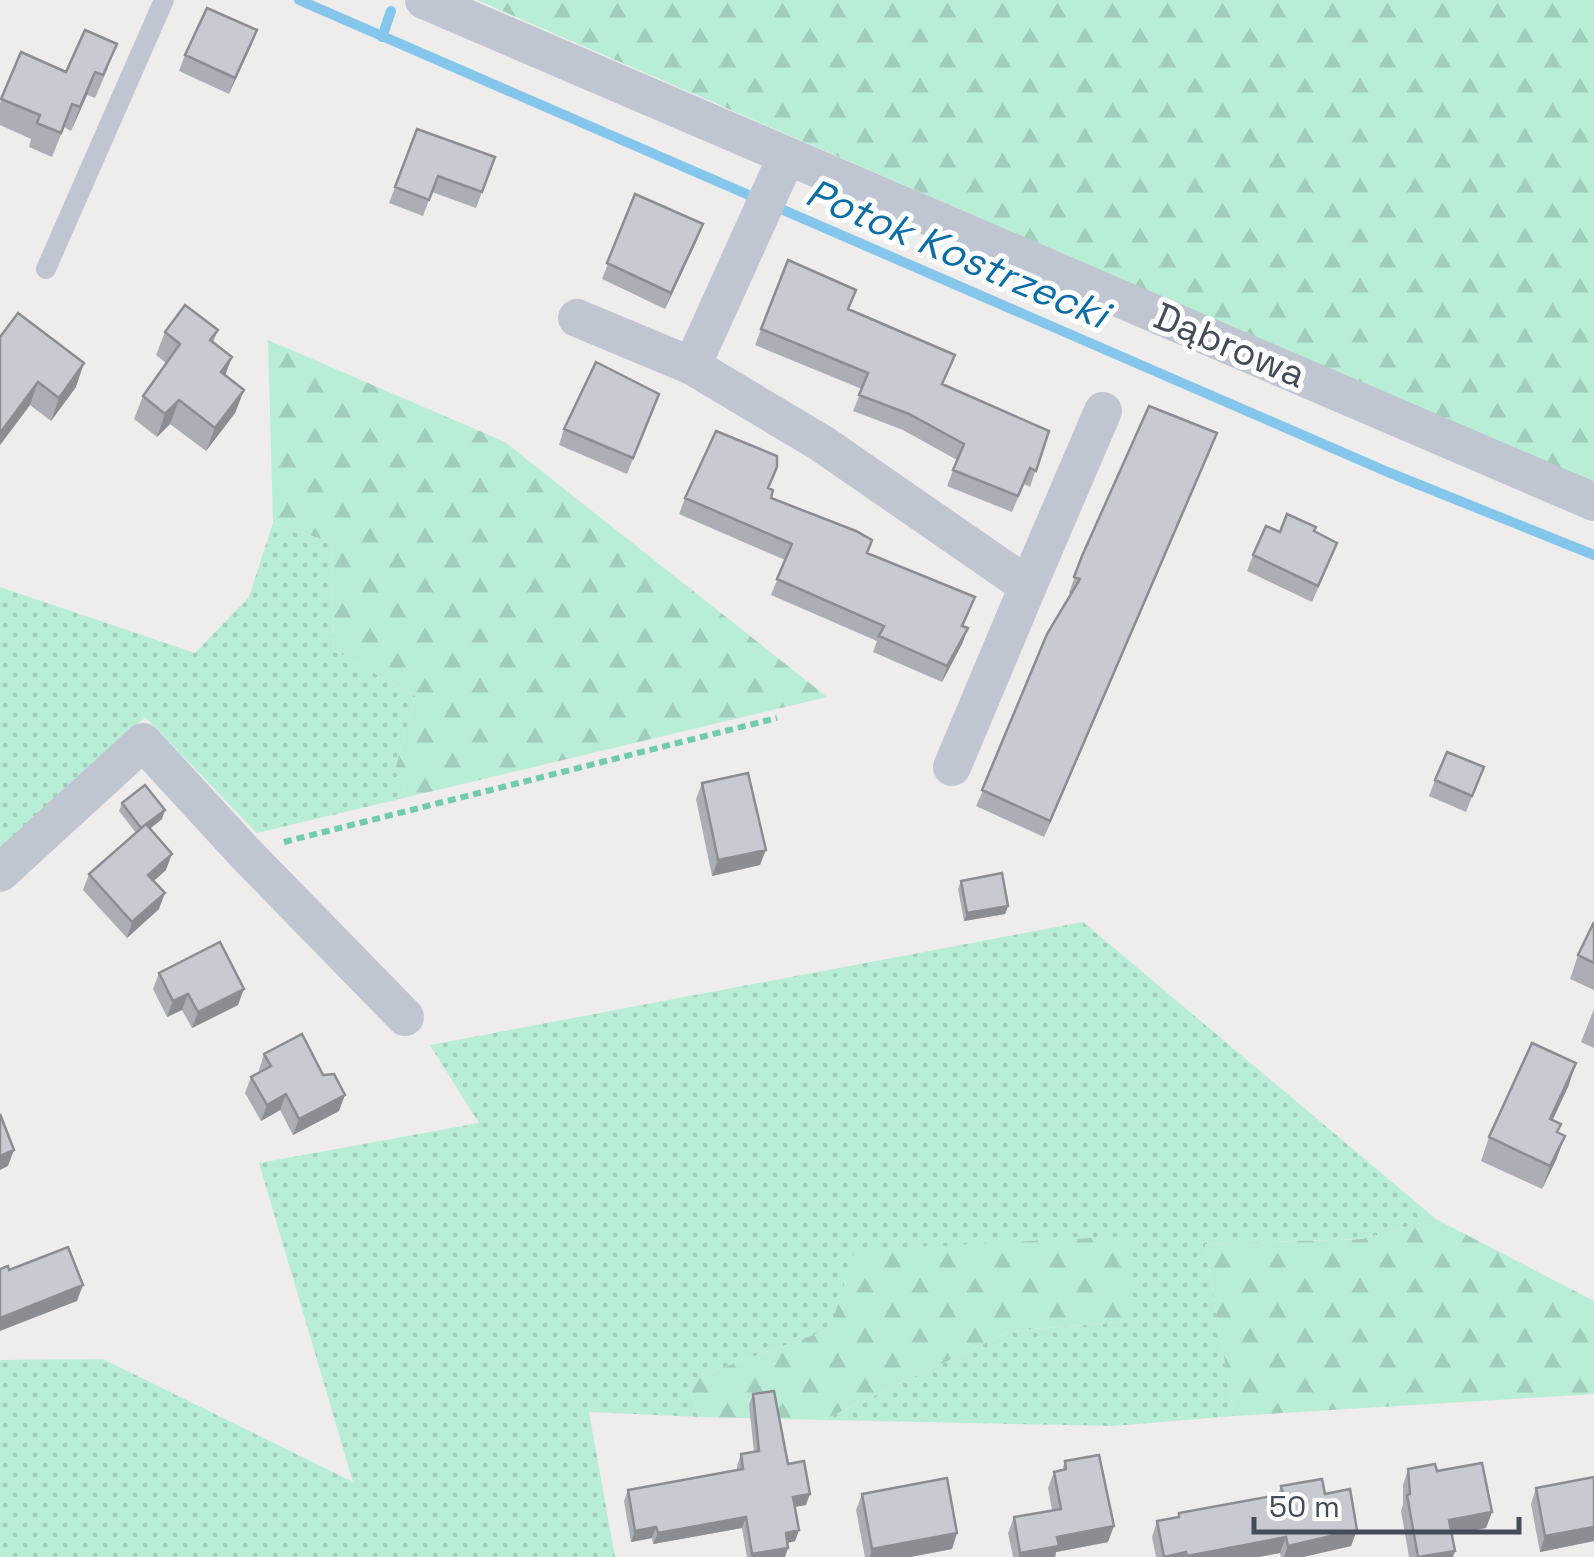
<svg xmlns="http://www.w3.org/2000/svg" width="1594" height="1557" viewBox="0 0 1594 1557" font-family="'Space Grotesk',sans-serif">
	<style>
		.grass { fill: url(#grass-dots) }
		.forest { fill: url(#forest-firs) }
		.lines { fill: none; stroke-linecap: round; stroke-linejoin: round }
		.stream { stroke: #85c6ec; stroke-width: 10 }
		.path { stroke: #71ccae; stroke-width: 6; stroke-dasharray: 8 5; stroke-linecap: butt }
		.lane { stroke: #bfc6d2; stroke-width: 20 }
		.street { stroke: #bfc6d2; stroke-width: 38 }
		.wall { fill: #acaeb5 }
		.shaded-wall { fill: #8c8d93 }
		.building { fill: #c8cad2; stroke: #8c8d93; stroke-width: 2.5 }
		.labels { text-anchor: middle; stroke-width: 10; stroke-linejoin: round; paint-order: stroke }
		.street-label { font-size: 38px; fill: #444c5a; stroke: #fff }
		.water-label { font-size: 40px; font-style: italic; fill: #0b6da7; stroke: #fff }
	</style>
	<defs>
		<pattern id="grass-dots" width="8" height="8" patternUnits="userSpaceOnUse" patternTransform="scale(2.5)"><rect width="8" height="8" fill="#b9eed6"/><path d="M2 2h.1M6 6h.1" fill="none" stroke="#a0ceba" stroke-width="1.8" stroke-linecap="round"/></pattern>
		<pattern id="forest-firs" width="22" height="20" patternUnits="userSpaceOnUse" patternTransform="scale(2.5)"><rect width="22" height="20" fill="#b9eed6"/><path d="M5 1l3.5 6h-7zM16 11l3.5 6h-7z" fill="#a0ceba"/></pattern>
	</defs>
	<rect width="100%" height="100%" fill="#efecec"/>
	<!-- grass -->
	<path class="grass" d="M273,523L331,542L334,650L415,696L395,770L408,797L257,833L145,717L0,852V587L195,653L249,597Z
		M1083,922L1436,1219L1362,1239L1205,1244L1234,1416L1113,1426L823,1420L1011,1331L1132,1321L830,1329L688,1380L699,1417L589,1412L615,1557H0V1360L103,1359L353,1482L259,1163L479,1123L430,1045Z"/>
	<!-- forest -->
	<path class="forest" d="M477,0H1594V484Z
		M268,340L505,442L827,697L408,797L395,770L415,696L334,650L331,542L273,523Z
		M1436,1219L1594,1301V1394L1234,1416L1205,1244L1362,1239Z
		M1131,1236L1132,1321L1011,1331L823,1420L699,1417L688,1380L830,1329L855,1250Z"/>
	<g class="lines">
		<!-- stream -->
		<path class="stream" d="M299,0L1390,473L1594,555
			M382,37L391,11"/>
		<!-- path -->
		<path class="path" d="M284,842L777,718"/>
		<!-- lane -->
		<path class="lane" d="M46,269L164,0"/>
		<!-- street -->
		<path class="street" d="M424,0L1594,502
			M577,318L692,366L786,158
			M692,366L821,443L1028,586L1103,411
			M952,767L1028,586
			M0,873L143,742L244,852L405,1017"/>
	</g>
	<!-- wall -->
	<path class="wall" d="M257,30L229,94L179,71L185,55Z
		M21,52L66,72L108,68L95,98L87,95L71,131L64,127L52,157L29,147L31,139L0,125V103Z
		M417,129L495,157L476,208L432,192L423,216L389,203Z
		M635,194L697,240L665,309L602,279Z
		M788,260L943,385L1049,431L1030,487L1024,484L1012,512L947,486L957,460L903,430L853,411L862,389L755,345Z
		M218,330L213,343L225,375L244,390L235,413L206,451L170,424L157,437L134,419L143,396L166,363L156,355L165,332Z
		M0,337L76,387L51,421L30,405L0,445Z
		M659,394L627,474L559,445L564,429Z
		M1211,449L1044,837L976,806L1071,594L1069,593L1082,556Z
		M769,488L771,498L868,553L975,597L963,627L968,628L962,644L942,682L873,652L877,641L771,595L785,560L679,514L685,498Z
		M1314,531L1331,559L1312,602L1247,571L1253,555L1280,532Z
		M1484,767L1466,812L1429,796L1435,780Z
		M702,783L760,865L712,876L696,799Z
		M122,803L162,819L150,829L166,870L154,881L159,909L127,938L83,890L89,874L136,833L119,811Z
		M961,881L1008,906L1005,914L964,921L958,889Z
		M1594,922V990L1570,979L1578,955Z
		M159,973L238,1005L192,1028L182,1010L167,1017L153,989Z
		M1594,1009V1048L1581,1042Z
		M264,1054L339,1111L293,1135L280,1110L261,1121L245,1093L251,1077L260,1072L259,1070Z
		M1576,1063L1568,1087L1552,1120L1557,1133L1565,1136L1556,1160L1542,1189L1481,1161L1489,1137Z
		M753,1394L806,1505L795,1507L799,1530L795,1541L788,1543V1548L785,1557H747L742,1528L653,1544L652,1538L631,1542L624,1501L628,1490L737,1470V1466L741,1454L754,1452L749,1405Z
		M1065,1461L1108,1542L1056,1552L1055,1557H1013L1008,1533L1014,1517L1052,1510L1048,1488L1054,1472L1062,1470Z
		M1408,1469L1437,1471L1492,1512L1486,1528L1452,1534L1453,1557H1409L1401,1511L1403,1504V1485Z
		M1594,1477V1541L1540,1552L1531,1504L1536,1488Z
		M1281,1486L1325,1494L1357,1530L1351,1546L1303,1557H1281L1280,1553L1258,1557H1156L1152,1537L1157,1521L1177,1517L1179,1513L1278,1495Z
		M862,1494L957,1533L952,1549L910,1557H865L856,1510Z"/>
	<!-- shaded-wall -->
	<path class="shaded-wall" d="M257,30L251,46L229,94L235,78Z
		M95,72L87,95L71,131L80,107Z
		M703,224L697,240L665,309L671,293Z
		M232,357L223,381L221,372Z
		M84,363L76,387L51,421L59,398Z
		M38,382L30,405L0,445V433Z
		M244,390L235,413L206,451L215,428Z
		M179,400L170,424L157,437L165,414Z
		M1217,433L1211,449L1044,837L1050,821Z
		M968,628L962,644L942,682L947,666Z
		M165,810L162,819L139,837L142,829Z
		M766,850L760,865L712,876L718,860Z
		M172,854L166,870L142,891L148,875Z
		M165,893L159,909L127,938L132,922Z
		M1008,906L1005,914L964,921L967,913Z
		M244,989L238,1005L192,1028L198,1012Z
		M188,994L182,1010L167,1017L173,1001Z
		M1576,1063L1568,1087L1542,1143L1550,1119Z
		M286,1094L280,1110L261,1121L267,1105Z
		M345,1095L339,1111L293,1135L299,1119Z
		M1565,1136L1556,1160L1542,1189L1550,1166Z
		M14,1150L8,1166L0,1170V1156Z
		M83,1285L77,1301L0,1331V1318Z
		M810,1494L806,1505L789,1508L793,1497Z
		M1492,1512L1486,1528L1444,1536L1449,1520Z
		M746,1517L742,1528L653,1544L658,1533Z
		M1114,1526L1108,1542L1056,1552L1055,1557H1019L1020,1553L1057,1537Z
		M656,1527L652,1538L631,1542L635,1531Z
		M1594,1527V1541L1540,1552L1545,1536Z
		M799,1530L795,1541L782,1544L786,1533Z
		M1357,1530L1351,1546L1303,1557H1284L1288,1546Z
		M957,1533L952,1549L910,1557H870L872,1549Z
		M1286,1537L1280,1553L1258,1557H1187Z
		M788,1548L785,1557H751L752,1554Z
		M1455,1551L1453,1557H1422Z
		M1186,1552L1185,1557H1164Z"/>
	<!-- building -->
	<path class="building" d="M207,8L257,30L235,78L185,55Z
		M85,30L117,44L103,75L95,72L80,107L72,104L61,133L37,123L40,115L1,99L21,52L66,72Z
		M417,129L495,157L482,192L438,176L429,200L395,187Z
		M635,194L703,224L671,293L607,263Z
		M788,260L856,290L848,309L955,355L942,384L1049,431L1036,471L1030,468L1018,496L953,470L964,444L909,414L859,395L868,373L761,329Z
		M185,305L218,330L210,340L232,357L221,372L244,390L215,428L179,400L165,414L143,396L180,344L165,332Z
		M18,313L84,363L59,398L38,382L0,433V337Z
		M596,362L659,394L633,458L564,429Z
		M1149,406L1217,433L1050,821L982,790L1047,634L1080,579L1074,577L1082,556Z
		M716,431L777,456V467L768,488L773,490L771,498L856,531L872,540L867,553L975,597L962,626L968,628L947,666L879,636L884,626L777,579L792,544L685,498Z
		M1287,514L1316,527L1314,531L1337,543L1318,586L1253,555L1266,526L1280,532Z
		M1447,752L1484,767L1472,796L1435,780Z
		M748,773L766,850L718,860L702,783Z
		M145,785L165,810L141,828L122,803Z
		M146,824L172,854L148,875L165,893L132,922L89,874Z
		M1002,873L1008,906L967,913L961,881Z
		M1594,922V963L1578,955Z
		M220,942L244,989L198,1012L188,994L173,1001L159,973Z
		M302,1034L323,1075L334,1074L345,1095L299,1119L286,1094L267,1105L251,1077L271,1066L264,1054Z
		M1532,1043L1576,1063L1550,1119L1561,1124L1557,1132L1565,1136L1550,1166L1489,1137Z
		M0,1114L14,1150L0,1156Z
		M68,1247L83,1285L0,1318V1269L8,1266L9,1270Z
		M774,1391L788,1464L804,1461L810,1494L793,1497L799,1530L786,1533L788,1548L752,1554L746,1517L658,1533L656,1527L635,1531L628,1490L743,1469L741,1454L759,1451L753,1394Z
		M1099,1455L1114,1526L1057,1537L1059,1546L1020,1553L1014,1517L1061,1509L1054,1472L1066,1469L1065,1461Z
		M1482,1463L1492,1512L1449,1520L1455,1551L1418,1557L1407,1495L1410,1494L1408,1469L1435,1464L1437,1471Z
		M1594,1477V1527L1545,1536L1536,1488Z
		M947,1478L957,1533L872,1549L862,1494Z
		M1322,1479L1325,1494L1350,1489L1357,1530L1288,1546L1286,1537L1187,1556L1186,1552L1164,1557L1157,1521L1179,1517V1513L1283,1494L1281,1486Z"/>
	<g class="labels">
		<!-- street labels -->
		<g class="street-label">
			<text transform="translate(1230 345) rotate(23)" y="13">Dąbrowa</text>
		</g>
		<!-- water labels -->
		<g class="water-label">
			<text transform="translate(957 253) rotate(23)" y="14">Potok Kostrzecki</text>
		</g>
	</g>
	<!-- scale -->
	<path d="M1254 1517v15h265v-15" fill="none" stroke="#444c5a" stroke-width="5"/>
	<text x="1269" y="1517" font-size="30" fill="#444c5a" stroke="#ffffff" stroke-width="8" paint-order="stroke">50 m</text>
</svg>
